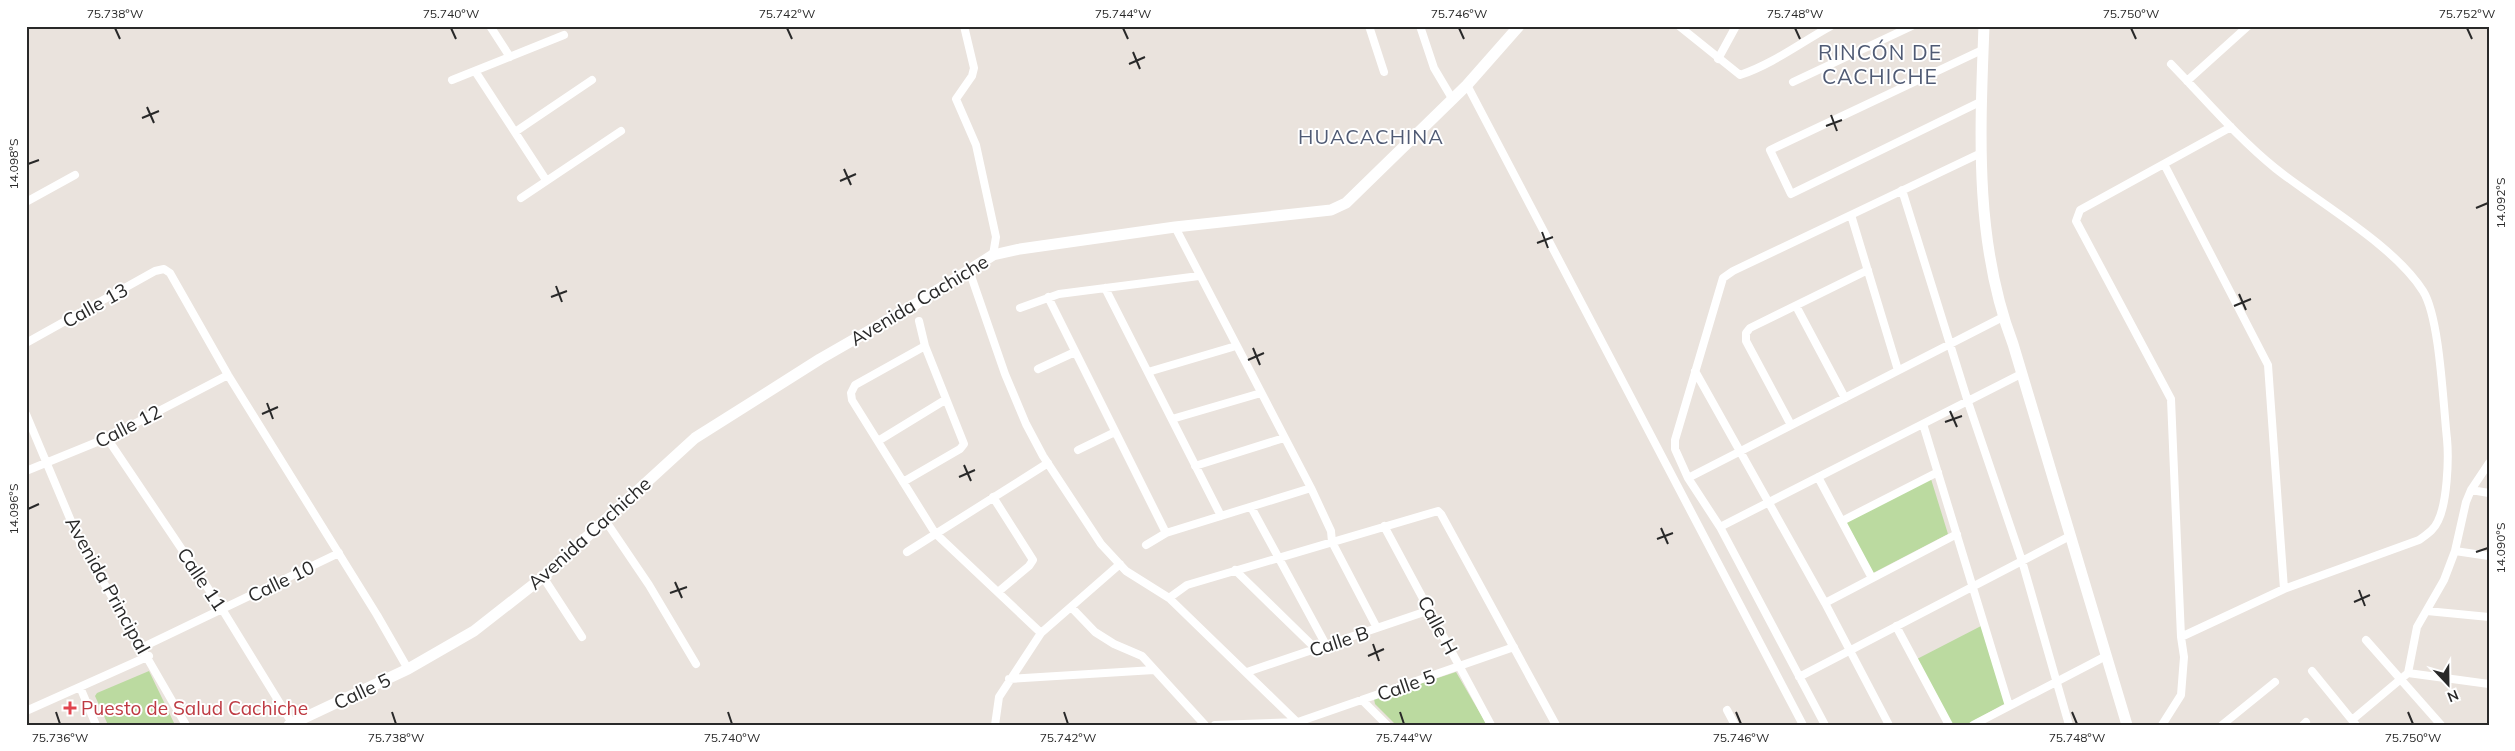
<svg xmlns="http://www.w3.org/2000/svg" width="2515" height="751" viewBox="0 0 2515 751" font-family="Mulish,sans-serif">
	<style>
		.park { fill: #bbdaa0 }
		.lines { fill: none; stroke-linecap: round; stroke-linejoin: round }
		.street { stroke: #fff; stroke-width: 8 }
		.secondary { stroke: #fff; stroke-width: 11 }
		.ticks { fill: none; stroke: #292929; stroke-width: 2 }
		.health-dot { fill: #e0444e; stroke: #fff; stroke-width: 2 }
		.labels { text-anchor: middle; stroke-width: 4; stroke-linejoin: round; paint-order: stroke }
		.street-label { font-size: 19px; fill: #292929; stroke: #fff }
		.health-label { font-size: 19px; fill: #be3a42; stroke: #fff; text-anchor: start }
		.neighbourhood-label { font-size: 20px; letter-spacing: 1px; fill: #4f5a74; stroke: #fff }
		.quarter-label { font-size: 21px; letter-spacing: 1px; fill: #4f5a74; stroke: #fff }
		.neatline { fill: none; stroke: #292929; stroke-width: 2 }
		.ticks-label { font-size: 12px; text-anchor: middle; fill: #292929 }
	</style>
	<rect width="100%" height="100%" fill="#eae3dd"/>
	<!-- park -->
	<path class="park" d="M1931,479L1948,534L1873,573L1846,522Z
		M1983,625L2006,703L1966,725H1953L1917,659Z
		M149,671L175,725H108L95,696L97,693Z
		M1456,672L1487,725H1396L1375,704L1374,699Z"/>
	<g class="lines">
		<!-- street -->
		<path class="street" d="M490,26L510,57
			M964,26L974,68L972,76L956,99L976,145L996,237L993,255
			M1369,26L1384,72
			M1420,26L1434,68L1453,100
			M1679,26L1740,75C1773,64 1800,43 1831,26
			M1718,59L1736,26
			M475,71L546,180
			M452,80L564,35
			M2187,81L2248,26
			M1793,82L1912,26
			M1467,85L1803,725
			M1980,102L1791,194L1770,150L1982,50
			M515,132L592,80
			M2164,164L2268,365L2284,589
			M1902,190L1968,402L2022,561L2069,725
			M521,198L621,131
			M26,202L75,175
			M1851,215L1898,370
			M1175,227L1311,488L1331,531L1332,542L1377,628
			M969,270L1005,374L1026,424L1043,456L1101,544L1126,571L1169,598L1300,725
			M1105,288L1221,516
			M1048,297L1166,533
			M1796,306L1845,398
			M1020,308L1059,294L1199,276
			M26,343L155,271L164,269L170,273L228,375L377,615L408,669
			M925,346L855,385L851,393L852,400L935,533L1041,633
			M1038,369L1075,352
			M1695,371L1825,603L1889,725
			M1148,372L1236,346
			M26,414L79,540L186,725
			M1172,419L1261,393
			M1923,424L2009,706
			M1791,425L1746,341V333L1750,328L1868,270
			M107,438L222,609L292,723
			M878,441L945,400
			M1078,450L1115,432
			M1195,466L1284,438
			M26,471L107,438L228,375
			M1818,477L1872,578
			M1688,478L2003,317
			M903,482L960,449L964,444L925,346L919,321
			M2471,490L2489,493
			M993,497L1033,560L1029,566L998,592
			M1251,507L1326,645
			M605,520L649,585L696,664
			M1842,521L1938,472
			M1384,526L1491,725
			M1720,527L2021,374
			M1146,545L1166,533L1311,488
			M2455,551L2489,556
			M907,552L1048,463
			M1235,570L1316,649
			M543,577L582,637
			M1169,598L1187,585L1438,511L1441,514L1556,725
			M1825,603L1957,534
			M1071,607L1095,632L1114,644L1142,656L1205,725
			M2427,611L2489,617
			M1896,626L1949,725
			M2181,637L2171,399L2076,221L2080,210L2231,127
			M2366,640L2441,725
			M143,647L339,553
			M2312,671L2356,725
			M1247,672L1430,610
			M2408,673L2489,684
			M1799,677L2070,536
			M1009,679L1154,670
			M80,687L96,725
			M1362,700L1387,725
			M1727,710L1735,725
			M26,711L149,656
			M2352,720L2408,673L2417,627L2444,580L2455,551L2466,502L2471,490L2489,463
			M995,725L999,697L1041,633L1120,564
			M1215,725L1298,722L1514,647
			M1825,725L1720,527L1688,478L1675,449V440L1723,278L1733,271L1981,153
			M1973,725L2106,656
			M2162,725L2181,695L2184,657L2181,637L2284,589L2419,540C2427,534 2434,530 2438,521C2447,503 2449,460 2447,439C2443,404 2440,318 2423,291C2394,245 2319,203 2275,168C2237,137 2205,99 2171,64
			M2222,725L2275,682
			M2303,725L2306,722"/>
		<!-- secondary -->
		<path class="secondary" d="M1984,26C1980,133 1974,242 2013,344L2127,725
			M289,725L408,669L474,631L543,577L695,438L820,359L914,305L993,255L1020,249L1175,227L1331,210L1346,203L1467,85L1519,26"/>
	</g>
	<!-- ticks -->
	<path class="ticks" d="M115,28L120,39M451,28L456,39M787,28L792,39M1123,28L1128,39M1459,28L1464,39M1795,28L1800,39M2131,28L2136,39M2467,28L2472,39M1133,52L1140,69M1129,64L1145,57M147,107L154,123M1831,115L1837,131M142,118L159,111M1826,126L1842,120M28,164L39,160M844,169L851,185M840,181L856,174M2476,208L2488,203M1542,232L1548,248M1537,243L1553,237M556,286L562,302M2239,294L2246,310M551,297L567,291M2234,306L2251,299M1253,348L1260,365M1248,360L1264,353M267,403L273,419M1950,411L1957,427M262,414L278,407M1945,422L1962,416M964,465L971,481M959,477L975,470M28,509L39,504M1661,528L1668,544M1657,539L1673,533M2476,552L2488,548M675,582L682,598M2359,590L2365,606M670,593L687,587M2354,602L2370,595M1373,644L1379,661M1368,656L1384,649M56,712L60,724M392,712L396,724M728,712L732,724M1064,712L1068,724M1400,712L1404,724M1736,712L1741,724M2072,712L2077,724M2408,712L2413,724"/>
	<!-- markers -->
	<path class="health-dot" d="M67.5 700.5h5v5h5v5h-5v5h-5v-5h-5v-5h5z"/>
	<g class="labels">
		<!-- street labels -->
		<g class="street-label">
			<text transform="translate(919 300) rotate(-31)" y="7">Avenida Cachiche</text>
			<text transform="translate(95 305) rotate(-29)" y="7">Calle 13</text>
			<text transform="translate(128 426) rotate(-27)" y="7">Calle 12</text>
			<text transform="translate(589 533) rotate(-42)" y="7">Avenida Cachiche</text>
			<text transform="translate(202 579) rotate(56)" y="7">Calle 11</text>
			<text transform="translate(281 581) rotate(-26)" y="7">Calle 10</text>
			<text transform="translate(108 585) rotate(61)" y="7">Avenida Principal</text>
			<text transform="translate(1438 625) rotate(62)" y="7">Calle H</text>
			<text transform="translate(1339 641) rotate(-18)" y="7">Calle B</text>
			<text transform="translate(1406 685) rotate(-19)" y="7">Calle 5</text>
			<text transform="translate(362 691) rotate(-25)" y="7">Calle 5</text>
		</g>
		<!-- health labels -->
		<g class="health-label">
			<text x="81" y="715">Puesto de Salud Cachiche</text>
		</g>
		<!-- neighbourhood labels -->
		<g class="neighbourhood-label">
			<text x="1371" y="144">HUACACHINA</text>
		</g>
		<!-- quarter labels -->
		<g class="quarter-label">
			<text x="1880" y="60">RINCÓN DE<tspan x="1880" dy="24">CACHICHE</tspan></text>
		</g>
	</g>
	<!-- border -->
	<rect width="2515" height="751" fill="none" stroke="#ffffff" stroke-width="55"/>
	<!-- north arrow -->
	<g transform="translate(2448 684) rotate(158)" stroke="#ffffff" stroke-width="4" paint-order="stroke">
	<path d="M0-4L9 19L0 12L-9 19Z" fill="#292929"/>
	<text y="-8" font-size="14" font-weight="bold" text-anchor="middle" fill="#292929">N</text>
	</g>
	<rect x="28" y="28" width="2460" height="696" class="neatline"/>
	<g class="ticks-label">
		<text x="115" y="18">75.738°W</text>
		<text x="451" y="18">75.740°W</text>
		<text x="787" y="18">75.742°W</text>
		<text x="1123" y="18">75.744°W</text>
		<text x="1459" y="18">75.746°W</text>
		<text x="1795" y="18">75.748°W</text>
		<text x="2131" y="18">75.750°W</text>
		<text x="2467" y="18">75.752°W</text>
		<text transform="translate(14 164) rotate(-90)" y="4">14.098°S</text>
		<text transform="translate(2501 203) rotate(-90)" y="4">14.092°S</text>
		<text transform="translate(14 509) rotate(-90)" y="4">14.096°S</text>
		<text transform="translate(2501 548) rotate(-90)" y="4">14.090°S</text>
		<text x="60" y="742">75.736°W</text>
		<text x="396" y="742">75.738°W</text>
		<text x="732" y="742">75.740°W</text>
		<text x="1068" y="742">75.742°W</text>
		<text x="1404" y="742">75.744°W</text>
		<text x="1741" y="742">75.746°W</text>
		<text x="2077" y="742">75.748°W</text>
		<text x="2413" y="742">75.750°W</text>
	</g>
</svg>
